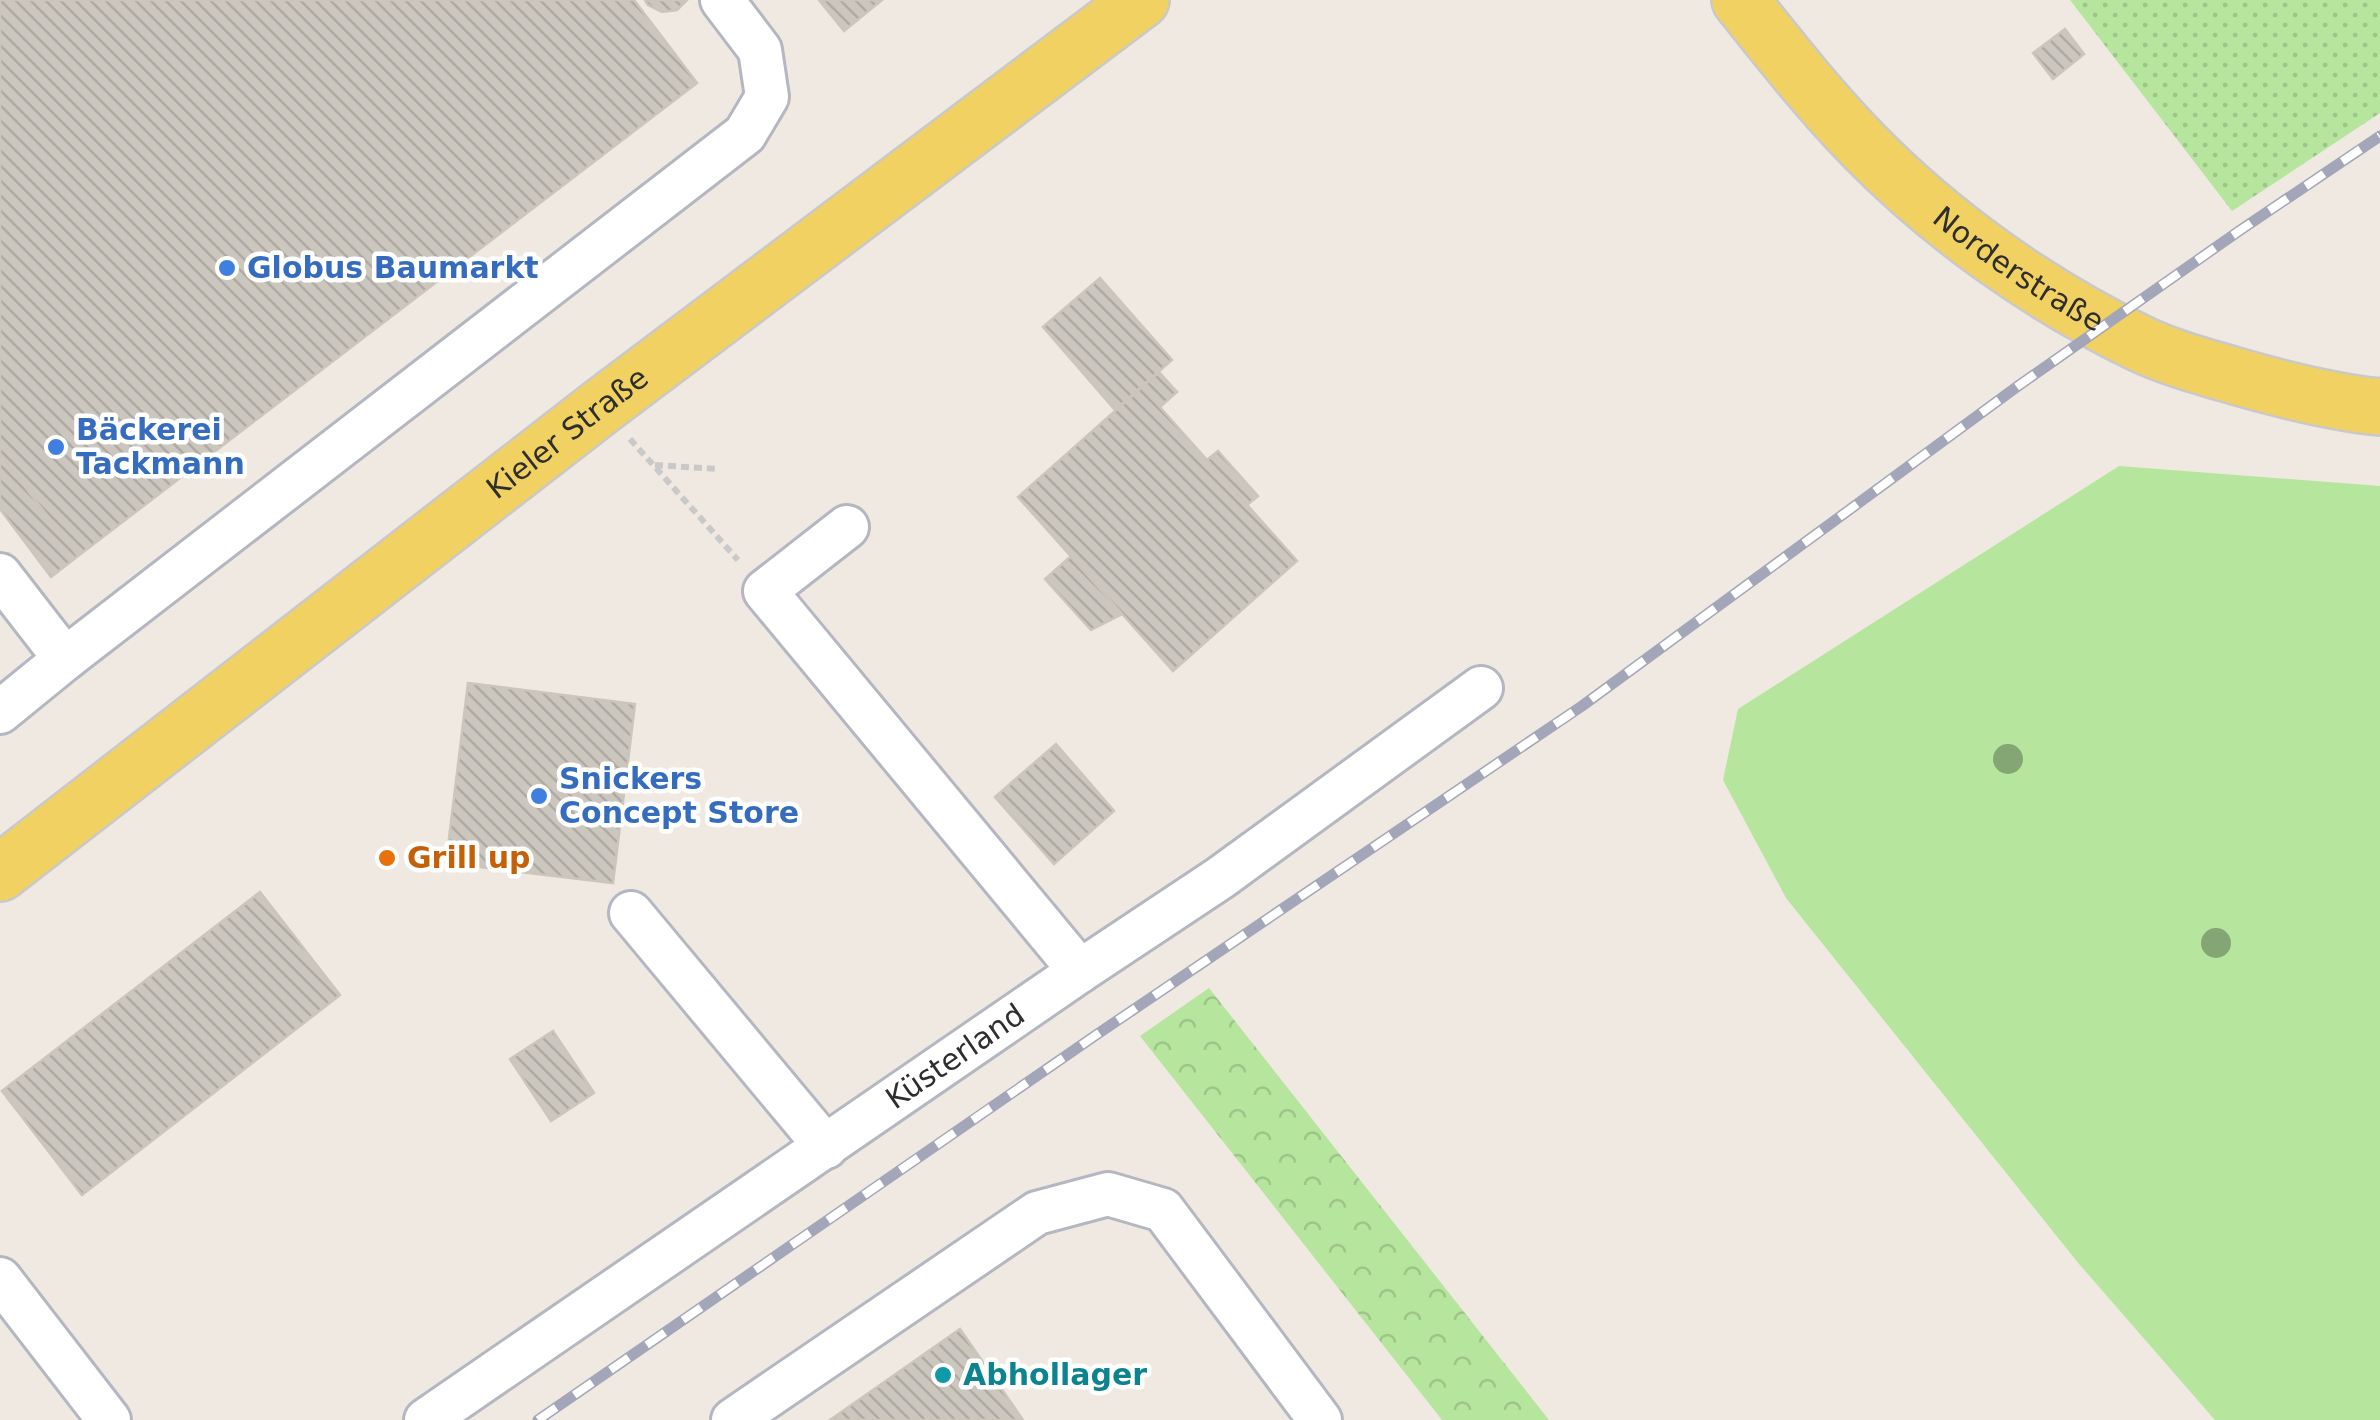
<svg xmlns="http://www.w3.org/2000/svg" width="2380" height="1420" viewBox="0 0 2380 1420" font-family="'DejaVu Sans',sans-serif">
	<style>
		.grass { fill: url(#grass-dots) }
		.forest { fill: url(#forest-crowns) }
		.park { fill: #b6e59e }
		.building { fill: url(#building-back-hatch); stroke: #cbc5ba; stroke-width: 2.5 }
		.lines { fill: none; stroke-linecap: round; stroke-linejoin: round }
		.minor-casing { stroke: #b4b7c1; stroke-width: 48 }
		.major-casing { stroke: #c9c9c9; stroke-width: 60 }
		.path { stroke: #c9c9c9; stroke-width: 6; stroke-dasharray: 8 5; stroke-linecap: butt }
		.minor { stroke: #fff; stroke-width: 42 }
		.major { stroke: #f2d163; stroke-width: 55 }
		.rail-casing { stroke: #a3a6b8; stroke-width: 11 }
		.rail { stroke: #fff; stroke-width: 8; stroke-dasharray: 22; stroke-linecap: butt }
		.tree { fill: #84a574 }
		.shop-dot { fill: #3f7fe0; stroke: #fff; stroke-width: 4 }
		.food-dot { fill: #e8710a; stroke: #fff; stroke-width: 4 }
		.culture-dot { fill: #0f9aa8; stroke: #fff; stroke-width: 4 }
		.labels { text-anchor: middle; stroke-width: 9; stroke-linejoin: round; paint-order: stroke }
		.street-label { font-size: 30px; fill: #2e2e2e; stroke: #fff }
		.shop-label { font-size: 30px; font-weight: bold; fill: #366cbe; stroke: #fff; text-anchor: start }
		.food-label { font-size: 30px; font-weight: bold; fill: #c56008; stroke: #fff; text-anchor: start }
		.culture-label { font-size: 30px; font-weight: bold; fill: #0d838f; stroke: #fff; text-anchor: start }
	</style>
	<defs>
		<pattern id="grass-dots" width="8" height="8" patternUnits="userSpaceOnUse" patternTransform="scale(2.5)"><rect width="8" height="8" fill="#b6e59e"/><path d="M2 2h.1M6 6h.1" fill="none" stroke="#9dc588" stroke-width="1.8" stroke-linecap="round"/></pattern>
		<pattern id="forest-crowns" width="20" height="18" patternUnits="userSpaceOnUse" patternTransform="scale(2.5)"><rect width="20" height="18" fill="#b6e59e"/><path d="M2 6a3 3 0 1 1 6 0M12 15a3 3 0 1 1 6 0" fill="none" stroke="#9dc588"/></pattern>
		<pattern id="building-back-hatch" width="6" height="6" patternUnits="userSpaceOnUse" patternTransform="scale(2.5)"><rect width="6" height="6" fill="#cbc7bf"/><path d="M-1 5l2 2M0 0l6 6M5-1l2 2" fill="none" stroke="#afaba4"/></pattern>
	</defs>
	<rect width="100%" height="100%" fill="#efe9e1"/>
	<!-- grass -->
	<path class="grass" d="M2070,0H2380V113L2232,211Z"/>
	<!-- forest -->
	<path class="forest" d="M1209,988L1549,1420H1442L1140,1036Z"/>
	<!-- park -->
	<path class="park" d="M2119,466L2380,486V1420H2215L2079,1264L1786,898L1723,780L1738,709Z"/>
	<!-- building -->
	<path class="building" d="M0,0H634L697,83L78,556L0,454Z
		M645,0H687L677,10L662,12L648,5Z
		M819,0H882L844,31Z
		M2065,29L2084,54L2053,79L2033,53Z
		M1100,278L1172,360L1115,410L1043,327Z
		M1159,372L1177,392L1160,407L1142,387Z
		M1142,387L1297,561L1173,671L1018,497Z
		M1218,451L1258,496L1247,505L1207,460Z
		M0,454L78,556L51,577L0,509Z
		M1071,556L1122,614L1091,630L1045,579Z
		M468,683L635,704L613,883L446,863Z
		M1056,744L1114,811L1054,864L995,797Z
		M260,892L340,995L82,1195L2,1091Z
		M553,1031L594,1093L551,1121L510,1059Z
		M960,1329L1023,1420H830Z"/>
	<g class="lines">
		<!-- minor casing -->
		<g class="minor-casing">
			<g id="minor">
				<path d="M847,527L765,591L1080,971"/>
				<path d="M0,575L65,659"/>
				<path d="M0,712L65,659L745,134L767,97L760,50L722,0"/>
				<path d="M631,913L826,1147"/>
				<path d="M0,1279L109,1420"/>
				<path id="s1" d="M426,1420L1080,971L1220,878L1481,688"/>
				<path d="M733,1420L1037,1213L1108,1194L1163,1210L1320,1420"/>
			</g>
		</g>
		<!-- major casing -->
		<g class="major-casing">
			<g id="major">
				<path id="s2" d="M1740,0C1780,50 1818,99 1863,145C1941,225 2038,294 2139,343C2168,357 2201,366 2232,375C2280,389 2330,402 2380,407"/>
				<path id="s3" d="M0,873L602,406L1141,0"/>
			</g>
		</g>
		<!-- path -->
		<path class="path" d="M630,439L738,560
			M655,465L718,469"/>
		<!-- minor -->
		<use href="#minor" class="minor"/>
		<!-- major -->
		<use href="#major" class="major"/>
		<!-- rail casing -->
		<g class="rail-casing">
			<path id="rail" d="M538,1420L1096,1035L1582,706L2018,386L2239,231L2380,136"/>
		</g>
		<!-- rail -->
		<use href="#rail" class="rail"/>
	</g>
	<!-- trees -->
	<g class="tree">
		<circle cx="2008" cy="759" r="15"/>
		<circle cx="2216" cy="943" r="15"/>
	</g>
	<!-- markers -->
	<g class="shop-dot">
		<circle cx="227" cy="268" r="10"/>
		<circle cx="56" cy="447" r="10"/>
		<circle cx="539" cy="796" r="10"/>
	</g>
	<circle class="food-dot" cx="387" cy="858" r="10"/>
	<circle class="culture-dot" cx="943" cy="1375" r="10"/>
	<g class="labels">
		<!-- street labels -->
		<g class="street-label">
			<text dy="10" stroke="none"><textPath href="#s2" startOffset="390">Norderstraße</textPath></text>
			<text dy="10" stroke="none"><textPath href="#s3" startOffset="718">Kieler Straße</textPath></text>
			<text dy="10" stroke="none"><textPath href="#s1" startOffset="642">Küsterland</textPath></text>
		</g>
		<!-- shop labels -->
		<g class="shop-label">
			<text x="247" y="278">Globus Baumarkt</text>
			<text x="76" y="440">Bäckerei<tspan x="76" dy="34">Tackmann</tspan></text>
			<text x="559" y="789">Snickers<tspan x="559" dy="34">Concept Store</tspan></text>
		</g>
		<!-- food labels -->
		<g class="food-label">
			<text x="407" y="868">Grill up</text>
		</g>
		<!-- culture labels -->
		<g class="culture-label">
			<text x="963" y="1385">Abhollager</text>
		</g>
	</g>
</svg>
